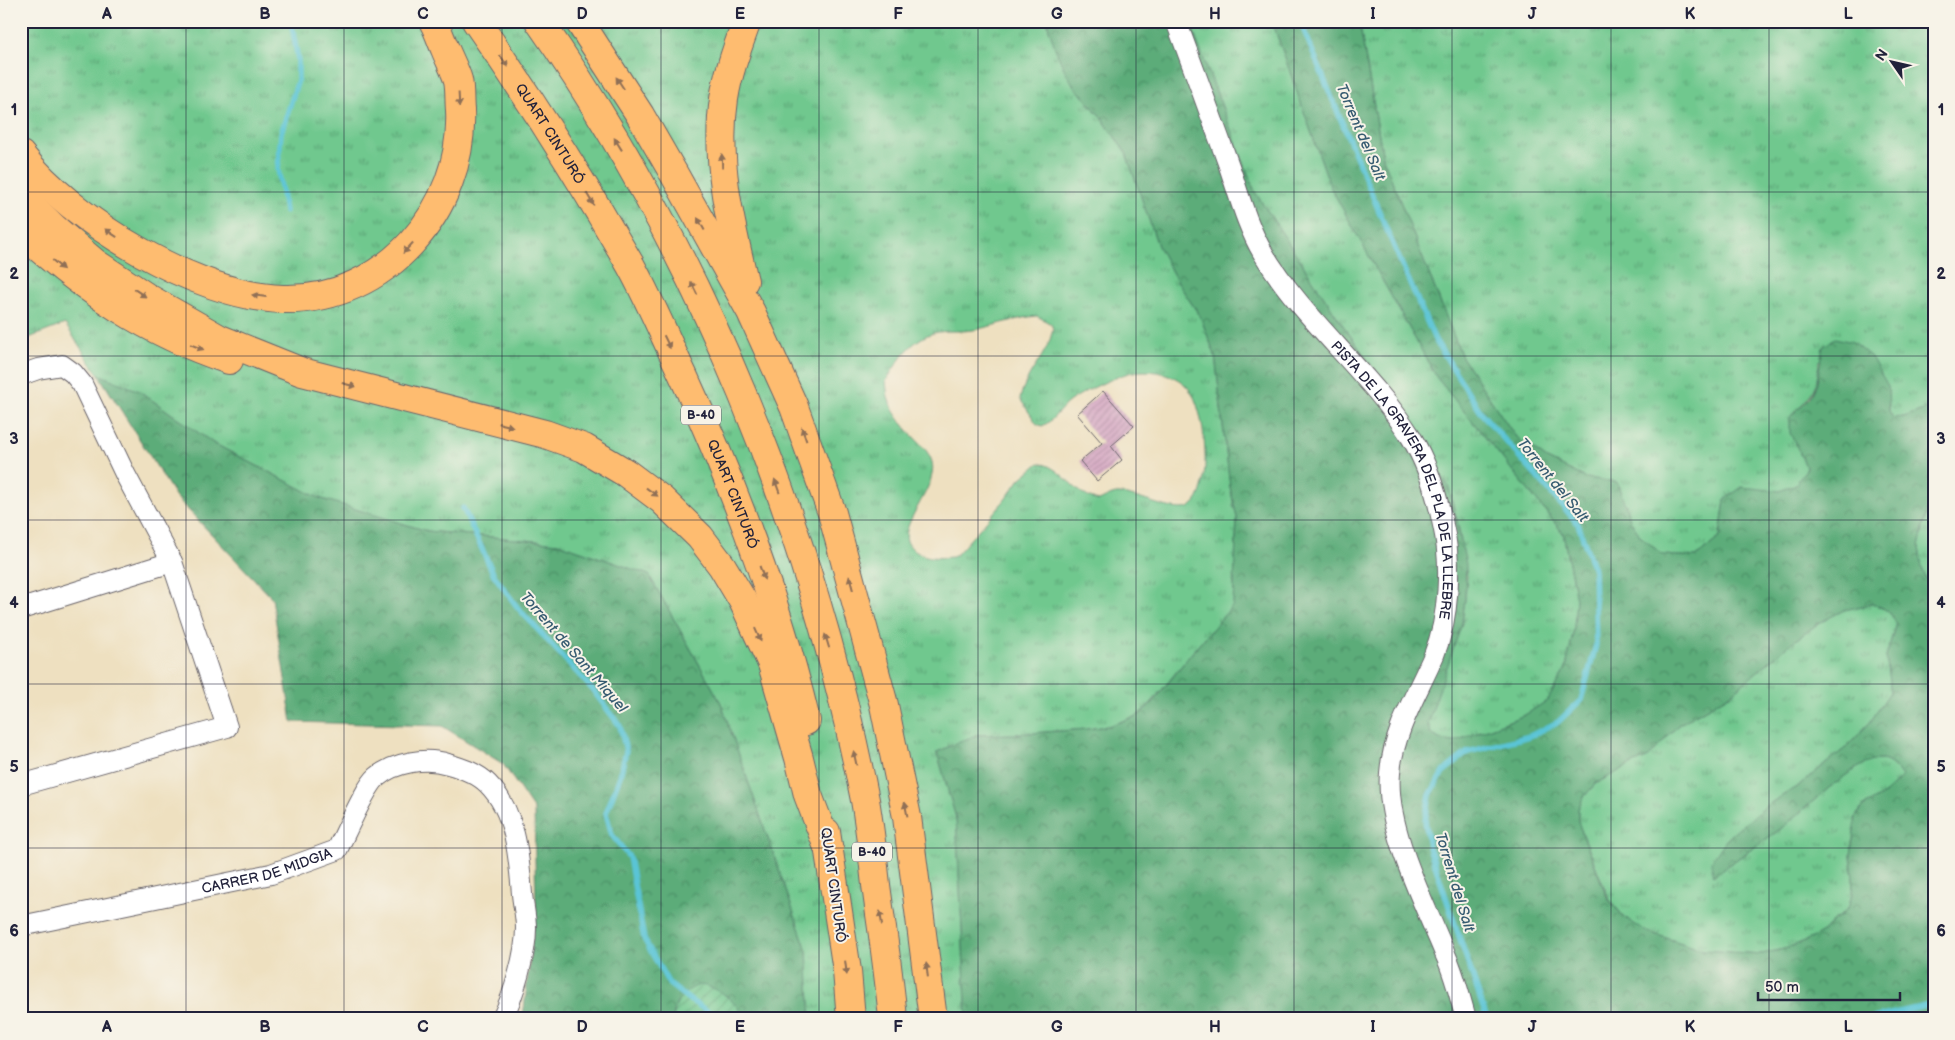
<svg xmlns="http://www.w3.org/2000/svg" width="1955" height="1040" viewBox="0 0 1955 1040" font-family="'Balsamiq Sans',sans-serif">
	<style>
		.grass { fill: url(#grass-tufts); stroke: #487564; fill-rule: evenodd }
		.forest { fill: url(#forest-crowns); stroke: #3e675a; fill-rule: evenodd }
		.garden { fill: url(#garden-furrows); stroke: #487564 }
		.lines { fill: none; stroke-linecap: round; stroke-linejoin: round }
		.stream { stroke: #5ac4d6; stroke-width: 5.5 }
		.building { fill: url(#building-hatch) }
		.minor-casing { stroke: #69646a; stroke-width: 22 }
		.motorway-casing { stroke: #69646a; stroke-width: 30 }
		.minor { stroke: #fff; stroke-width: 20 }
		.motorway { stroke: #febc70; stroke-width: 28 }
		.oneway { fill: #906f56 }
		.grid { fill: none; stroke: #22223b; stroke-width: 1; stroke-opacity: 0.55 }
		.labels { text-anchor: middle; stroke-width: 4; stroke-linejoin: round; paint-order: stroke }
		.shield { fill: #f7f3e8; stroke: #62616f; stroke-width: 1 }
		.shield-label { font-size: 12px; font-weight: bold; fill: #22223b }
		.street-label { font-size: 14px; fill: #22223b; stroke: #f7f3e8 }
		.water-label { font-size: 15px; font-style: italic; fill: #365b71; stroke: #f7f3e8 }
		.neatline { fill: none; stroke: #22223b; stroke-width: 2 }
		.grid-label { font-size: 16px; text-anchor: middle; font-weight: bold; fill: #22223b }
	</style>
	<defs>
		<pattern id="grass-tufts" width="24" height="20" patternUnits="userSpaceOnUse" patternTransform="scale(1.25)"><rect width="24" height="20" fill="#6fc88e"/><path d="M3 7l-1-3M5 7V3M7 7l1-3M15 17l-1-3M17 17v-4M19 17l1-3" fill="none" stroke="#5ba275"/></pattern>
		<pattern id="forest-crowns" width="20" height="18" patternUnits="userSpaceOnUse" patternTransform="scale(1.25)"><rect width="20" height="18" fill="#5bac79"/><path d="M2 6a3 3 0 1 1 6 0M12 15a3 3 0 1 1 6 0" fill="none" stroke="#4b8c64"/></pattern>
		<pattern id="garden-furrows" width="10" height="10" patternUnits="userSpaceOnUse" patternTransform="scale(1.25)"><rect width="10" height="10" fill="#6fc88e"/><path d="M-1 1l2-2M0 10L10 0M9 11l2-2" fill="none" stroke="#5ba275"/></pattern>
		<pattern id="building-hatch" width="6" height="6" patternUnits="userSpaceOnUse" patternTransform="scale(1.25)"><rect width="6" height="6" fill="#d4a4c1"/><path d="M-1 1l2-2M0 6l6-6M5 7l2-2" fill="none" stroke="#ac859e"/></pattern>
	</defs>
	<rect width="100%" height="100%" fill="#f7f3e8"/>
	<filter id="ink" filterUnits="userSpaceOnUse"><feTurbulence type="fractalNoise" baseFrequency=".02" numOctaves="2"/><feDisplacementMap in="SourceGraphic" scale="10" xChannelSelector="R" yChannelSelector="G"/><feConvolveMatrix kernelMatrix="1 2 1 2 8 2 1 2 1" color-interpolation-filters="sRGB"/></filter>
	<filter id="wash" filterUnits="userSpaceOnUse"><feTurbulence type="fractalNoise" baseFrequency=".0096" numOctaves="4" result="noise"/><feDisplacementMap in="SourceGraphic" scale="20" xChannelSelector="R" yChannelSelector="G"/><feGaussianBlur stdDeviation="1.12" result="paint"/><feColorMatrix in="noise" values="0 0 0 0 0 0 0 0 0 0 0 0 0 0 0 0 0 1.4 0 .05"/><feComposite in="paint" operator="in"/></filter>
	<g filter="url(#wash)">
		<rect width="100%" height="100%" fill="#eee0c0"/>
		<!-- grass -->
		<path class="grass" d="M21,21H1047L1049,30L1074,86L1101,117L1126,153L1158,246L1178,283L1200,316L1215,355L1230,487L1237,518L1233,605L1190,655L1152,702L1137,716L1108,726L1087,729L1017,734L976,735L937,752L956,818L967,1019H811L807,951L721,703L649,575L558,543L427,531L319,498L213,443L139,391L98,374L65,324L21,341ZM1037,316L1051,324L1053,329C1048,356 1025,373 1020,399L1037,424L1042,426C1054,421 1060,408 1070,401C1081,393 1120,374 1133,372C1152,369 1176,373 1189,389C1205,407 1215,492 1190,507C1177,515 1138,495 1120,494C1113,493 1106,498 1099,501C1075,496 1063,467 1039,463L1020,479L1004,501L958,553L953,557C937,558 921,559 910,546C893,528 939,489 932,462C929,451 919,443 912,435C904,426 894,414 890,403C887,397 887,388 886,381C898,361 913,336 938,332C950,330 961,332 973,330C995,326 1015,318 1037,316Z
			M1189,21H1272L1331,188L1437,378L1563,533L1576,599L1574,628L1566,668L1548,701L1525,715L1453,742L1441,740L1431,734L1428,723L1431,712L1462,623L1465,599L1467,576L1459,529L1449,488L1400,406L1340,321L1255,192Z
			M1359,21H1934V406L1904,417L1893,418L1889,411L1888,386L1819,360C1818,392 1810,395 1790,417L1800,454L1807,468L1796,484L1780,491L1725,499L1720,537L1696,557L1663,555L1641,537L1631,522L1617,482L1586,478L1547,459L1515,436L1462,357L1383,158Z
			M1934,478V600L1922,568L1919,547Z
			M1871,604C1884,607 1890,611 1896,623L1886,657L1890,680V692L1871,721L1848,746L1798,786L1769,804L1713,876C1735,860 1757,846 1779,830C1801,814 1856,757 1882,760C1891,761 1897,770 1902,776L1886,793L1863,807L1856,816L1851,855L1853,880L1852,894L1849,906L1842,915L1832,921L1824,931L1812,938L1788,948L1762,954L1703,950L1645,931L1625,918L1609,899L1578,822V809L1583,798L1595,784L1628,766L1649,757L1678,725L1731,694L1790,644L1819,623L1844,610Z"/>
		<!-- forest -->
		<path class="forest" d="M1047,21H1189L1255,192L1340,321L1400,406L1449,488L1466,564L1465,599L1462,623L1428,723L1431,734L1441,740L1453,742L1525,715L1548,700L1566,668L1574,628L1576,599L1563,533L1437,378L1331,188L1272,21H1359L1383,158L1462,357L1515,436L1547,459L1586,478L1617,482L1631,522L1641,537L1663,555L1696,557L1720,537L1725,499L1742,487L1780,491L1796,484L1807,468L1790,433V417C1797,409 1810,400 1814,390C1820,377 1819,361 1823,347L1835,338L1853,342L1871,357L1888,386L1889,411L1893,418L1904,417L1934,406V478L1919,547L1922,568L1934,600V1019H967L956,818L937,752L976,735L1017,734L1087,729L1108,726L1137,716L1153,702L1190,655L1233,605L1237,518L1230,487L1215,355L1200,316L1178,283L1158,246L1126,153L1101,117L1074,86L1063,67L1055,48ZM1871,604C1884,607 1890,611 1896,623L1886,657L1890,680V692L1871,721L1848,746L1798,786L1769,804L1738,829L1726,840L1711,862L1713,876C1735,860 1757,846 1779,830C1801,814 1855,758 1882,760C1891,761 1897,769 1902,776L1886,793L1863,807L1856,816L1851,855L1853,880L1852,894L1849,906L1842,915L1832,921L1824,931L1812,938L1788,948L1762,954L1703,950L1645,931L1625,918L1608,899L1578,822V809L1583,798L1595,784L1628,766L1649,757L1678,725L1731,694L1790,644L1819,623L1844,610Z
			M98,374L139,391L213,443L319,498L427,531L558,543L649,575L721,703L807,951L811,1019H745L726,995L678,1001L674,1010L673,1019H519L524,1009L536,908L534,810L503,764L442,726L292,722L272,598L176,497Z"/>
		<!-- garden -->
		<path class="garden" d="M700,985C721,988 735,1001 745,1019H673C675,1002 683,990 700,985Z"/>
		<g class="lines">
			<!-- stream -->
			<path class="stream" d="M1300,21L1388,233L1435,340L1482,414L1578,524L1594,570L1596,645L1581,700L1558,722L1530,736L1468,752L1443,772L1430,795L1425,820L1429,847L1487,1019
				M285,211L278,169L281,133L298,80V60L291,21
				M463,508L494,575L518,608L592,689L620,726L626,751L620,776L606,813L612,835L629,857L644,939L669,984L691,1001L721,1019
				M1869,1019L1934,1004"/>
		</g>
		<g id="blocks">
			<!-- building -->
			<path class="building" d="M1103,391L1134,426L1111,446L1122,460L1097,481L1080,461L1102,443L1077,414Z"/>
		</g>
	</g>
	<g filter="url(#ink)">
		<use href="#blocks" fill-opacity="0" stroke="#69646a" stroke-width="1"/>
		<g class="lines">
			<!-- minor casing -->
			<g class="minor-casing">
				<g id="minor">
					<path id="s1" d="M1176,21C1194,70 1212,118 1229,166C1239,195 1247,226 1263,253C1303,320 1369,371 1411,437C1427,463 1437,495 1443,525C1452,564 1449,618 1434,655C1418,692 1393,732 1390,773C1385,829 1425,904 1446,956C1455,976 1460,997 1466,1019"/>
					<path d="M21,375L38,369L62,365L73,373L82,384L125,474L172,562L227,727L21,785"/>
					<path d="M21,609L172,562"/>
					<path id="s2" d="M21,926L271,874L337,850C345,835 365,787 377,777C395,762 426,757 448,764C462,768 477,773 488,784C516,812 519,857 522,894C523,905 526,916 526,928C526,954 514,995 502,1019"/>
				</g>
			</g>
			<!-- motorway casing -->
			<g class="motorway-casing">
				<g id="motorway">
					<path id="s3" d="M476,21C531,100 583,182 631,266C650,301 666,339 683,375C734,486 778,602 806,721"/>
					<path d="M539,21C700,251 811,525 865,800C870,828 873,857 876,885C882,930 889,974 893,1019"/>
					<path d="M579,21L640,115L674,174L751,312L794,407L832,513L884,705L907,817L933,1019"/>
					<path d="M21,155C72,221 198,297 283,299C385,302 465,209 460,110C459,101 460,89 458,80C455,70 449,59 445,49C441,40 438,30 433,21"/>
					<path d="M21,196L55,229L95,263L148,298L220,339L302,372L545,434L584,448L626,473L662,500L700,537L722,566L743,601L772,664L799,758L808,795L829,850"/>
					<path d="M21,232C86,291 146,332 229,360"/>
					<path d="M744,281C730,222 715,160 724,99C728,72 738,46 747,21"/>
					<path d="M826,832L847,971L851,1019"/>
				</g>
			</g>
			<!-- minor -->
			<use href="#minor" class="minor"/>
			<!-- motorway -->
			<use href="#motorway" class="motorway"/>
		</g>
		<!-- one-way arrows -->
		<defs><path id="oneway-solid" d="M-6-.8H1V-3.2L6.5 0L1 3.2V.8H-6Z" transform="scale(1.25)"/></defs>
		<g class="oneway">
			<use href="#oneway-solid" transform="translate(504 61) rotate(55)"/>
			<use href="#oneway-solid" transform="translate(620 83) rotate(-123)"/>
			<use href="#oneway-solid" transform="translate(459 100) rotate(87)"/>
			<use href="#oneway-solid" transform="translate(618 144) rotate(-122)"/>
			<use href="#oneway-solid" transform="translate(722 161) rotate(-92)"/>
			<use href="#oneway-solid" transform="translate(590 199) rotate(59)"/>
			<use href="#oneway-solid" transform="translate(701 224) rotate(-119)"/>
			<use href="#oneway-solid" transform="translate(111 233) rotate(-146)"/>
			<use href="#oneway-solid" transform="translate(408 248) rotate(133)"/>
			<use href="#oneway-solid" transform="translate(58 265) rotate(41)"/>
			<use href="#oneway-solid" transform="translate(694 288) rotate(-116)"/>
			<use href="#oneway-solid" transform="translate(140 293) rotate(34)"/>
			<use href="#oneway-solid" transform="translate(259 296) rotate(-172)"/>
			<use href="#oneway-solid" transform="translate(667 342) rotate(64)"/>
			<use href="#oneway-solid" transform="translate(197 347) rotate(22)"/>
			<use href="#oneway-solid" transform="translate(349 385) rotate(15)"/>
			<use href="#oneway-solid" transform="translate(506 425) rotate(14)"/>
			<use href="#oneway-solid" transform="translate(804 434) rotate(-109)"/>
			<use href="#oneway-solid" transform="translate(777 486) rotate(-110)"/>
			<use href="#oneway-solid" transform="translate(652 492) rotate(36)"/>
			<use href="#oneway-solid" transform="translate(762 573) rotate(71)"/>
			<use href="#oneway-solid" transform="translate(851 583) rotate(-105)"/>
			<use href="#oneway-solid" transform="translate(758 635) rotate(66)"/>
			<use href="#oneway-solid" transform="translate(827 641) rotate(-107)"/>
			<use href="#oneway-solid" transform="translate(855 758) rotate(-102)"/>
			<use href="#oneway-solid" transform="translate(906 809) rotate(-101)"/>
			<use href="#oneway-solid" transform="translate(881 918) rotate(-98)"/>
			<use href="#oneway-solid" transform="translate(846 968) rotate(83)"/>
			<use href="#oneway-solid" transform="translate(927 970) rotate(-97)"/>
		</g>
	</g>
	<!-- grid -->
	<path class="grid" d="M186,21V1019M344,21V1019M502,21V1019M661,21V1019M819,21V1019M978,21V1019M1136,21V1019M1294,21V1019M1452,21V1019M1611,21V1019M1769,21V1019M21,192H1934M21,356H1934M21,520H1934M21,684H1934M21,848H1934"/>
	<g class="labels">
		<!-- shield labels -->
		<g class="shield">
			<rect x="681" y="405.5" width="40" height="19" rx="4"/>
			<rect x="852" y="842.5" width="40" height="19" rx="4"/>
		</g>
		<g class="shield-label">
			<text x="701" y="419">B-40</text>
			<text x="872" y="856">B-40</text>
		</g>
		<!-- street labels -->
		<g class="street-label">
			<text dy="5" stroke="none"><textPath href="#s3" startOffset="135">QUART CINTURÓ</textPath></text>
			<text dy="5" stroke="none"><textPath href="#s1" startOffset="518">PISTA DE LA GRAVERA DEL PLA DE LA LLEBRE</textPath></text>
			<text dy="5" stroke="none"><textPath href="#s3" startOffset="540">QUART CINTURÓ</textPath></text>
			<text dy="5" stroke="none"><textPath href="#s2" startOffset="252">CARRER DE MIDGIA</textPath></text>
			<text transform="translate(834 885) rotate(82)" y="5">QUART CINTURÓ</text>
		</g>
		<!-- water labels -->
		<g class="water-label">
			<text transform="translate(1361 132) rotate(67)" y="5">Torrent del Salt</text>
			<text transform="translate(1553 480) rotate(51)" y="5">Torrent del Salt</text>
			<text transform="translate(574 652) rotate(49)" y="5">Torrent de Sant Miquel</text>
			<text transform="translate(1455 882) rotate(73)" y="5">Torrent del Salt</text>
		</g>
	</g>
	<!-- margin -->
	<rect width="1955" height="1040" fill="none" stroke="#f7f3e8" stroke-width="55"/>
	<!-- north arrow -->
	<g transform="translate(1892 62) rotate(304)" stroke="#f7f3e8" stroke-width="4" paint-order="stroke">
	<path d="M0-4L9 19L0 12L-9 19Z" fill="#22223b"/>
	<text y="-8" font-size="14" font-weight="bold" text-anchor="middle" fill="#22223b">N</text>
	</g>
	<!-- scale -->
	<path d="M1758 992v8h142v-8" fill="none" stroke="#22223b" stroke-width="2.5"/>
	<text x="1765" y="992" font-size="15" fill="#22223b" stroke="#f7f3e8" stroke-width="4" paint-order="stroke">50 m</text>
	<rect x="28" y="28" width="1900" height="984" class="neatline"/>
	<g class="grid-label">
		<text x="107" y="19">A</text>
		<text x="265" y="19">B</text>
		<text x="423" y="19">C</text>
		<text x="582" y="19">D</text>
		<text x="740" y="19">E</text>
		<text x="898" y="19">F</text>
		<text x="1057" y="19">G</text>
		<text x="1215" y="19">H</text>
		<text x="1373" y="19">I</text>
		<text x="1532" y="19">J</text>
		<text x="1690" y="19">K</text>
		<text x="1848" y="19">L</text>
		<text x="14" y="115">1</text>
		<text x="1941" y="115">1</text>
		<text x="14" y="279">2</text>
		<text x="1941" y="279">2</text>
		<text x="14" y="444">3</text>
		<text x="1941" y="444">3</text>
		<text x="14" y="608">4</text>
		<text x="1941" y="608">4</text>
		<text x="14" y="772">5</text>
		<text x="1941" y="772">5</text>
		<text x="14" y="936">6</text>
		<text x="1941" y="936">6</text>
		<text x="107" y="1032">A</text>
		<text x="265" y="1032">B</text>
		<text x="423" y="1032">C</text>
		<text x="582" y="1032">D</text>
		<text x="740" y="1032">E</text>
		<text x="898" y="1032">F</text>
		<text x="1057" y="1032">G</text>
		<text x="1215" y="1032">H</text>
		<text x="1373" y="1032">I</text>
		<text x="1532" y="1032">J</text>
		<text x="1690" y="1032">K</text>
		<text x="1848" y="1032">L</text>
	</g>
</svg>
